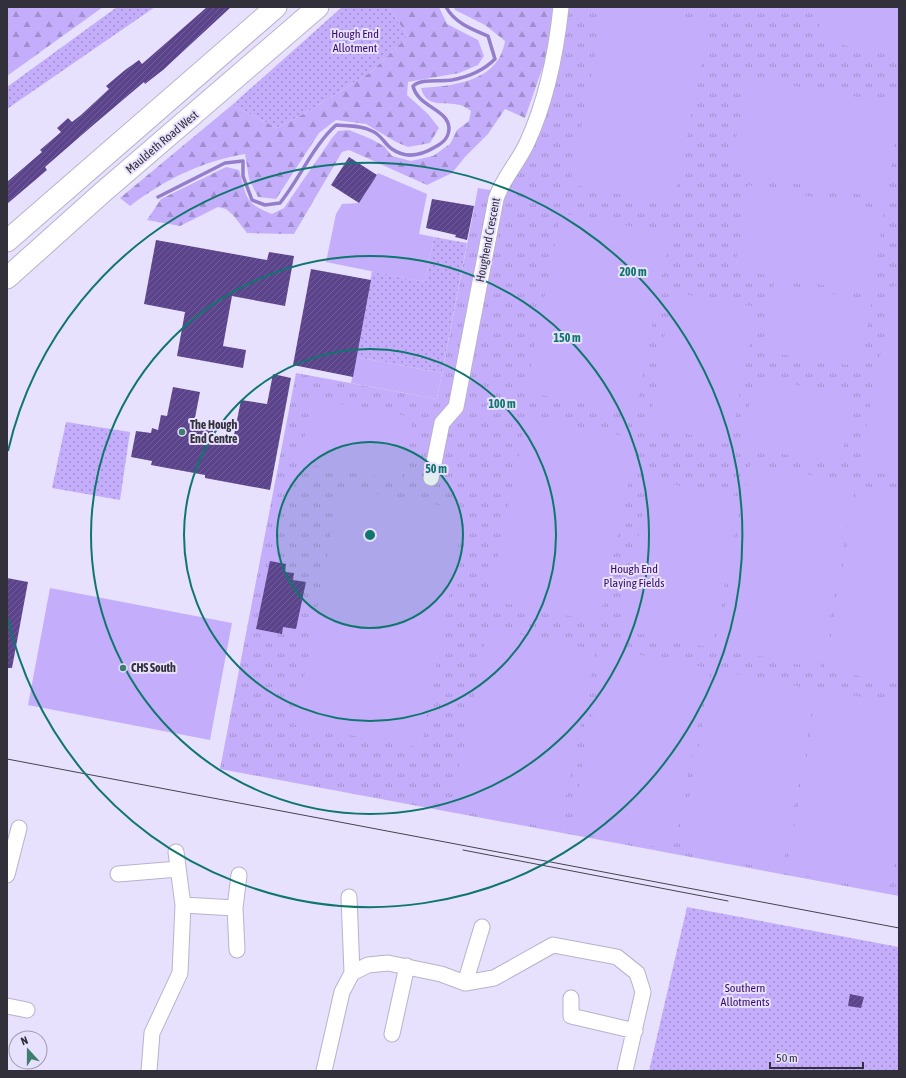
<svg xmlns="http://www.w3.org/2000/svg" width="906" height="1078" viewBox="0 0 906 1078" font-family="'Asap Condensed',sans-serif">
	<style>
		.grass { fill: url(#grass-dots) }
		.forest { fill: url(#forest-firs) }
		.park { fill: url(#park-tufts) }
		.pitch { fill: #c4aefc }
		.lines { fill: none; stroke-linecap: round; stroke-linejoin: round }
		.stream { stroke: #947dcc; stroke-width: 3.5 }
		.building { fill: url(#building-hatch) }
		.street-casing { stroke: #b8b2cd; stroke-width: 17 }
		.secondary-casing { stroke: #b8b2cd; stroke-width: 23 }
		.street { stroke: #fff; stroke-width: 15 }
		.secondary { stroke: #fff; stroke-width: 21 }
		.tram { stroke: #45434f; stroke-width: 1 }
		.ring { fill: none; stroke: #0f766e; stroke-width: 2 }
		.poi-dot { fill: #3e7e6c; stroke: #e8e1fd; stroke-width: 1.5 }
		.labels { text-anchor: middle; stroke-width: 4; stroke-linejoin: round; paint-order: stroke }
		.park-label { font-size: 12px; fill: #380b6c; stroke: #e8e1fd }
		.street-label { font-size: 12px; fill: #32303b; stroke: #e8e1fd }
		.poi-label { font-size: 12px; font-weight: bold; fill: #32303b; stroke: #e8e1fd; text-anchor: start }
		.centre { fill: #0f766e; stroke: #e8e1fd; stroke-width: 2 }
		.ring-label { font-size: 12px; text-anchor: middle; font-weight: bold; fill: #0f766e; stroke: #e8e1fd; stroke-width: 4; stroke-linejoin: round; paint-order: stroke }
	</style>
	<defs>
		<pattern id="grass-dots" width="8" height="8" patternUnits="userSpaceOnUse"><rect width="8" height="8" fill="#c4aefc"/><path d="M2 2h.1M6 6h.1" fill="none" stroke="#a08ecd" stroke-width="1.8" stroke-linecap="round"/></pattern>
		<pattern id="forest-firs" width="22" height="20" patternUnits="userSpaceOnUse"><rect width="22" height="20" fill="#c4aefc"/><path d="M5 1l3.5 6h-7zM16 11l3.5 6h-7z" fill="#a08ecd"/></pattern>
		<pattern id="park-tufts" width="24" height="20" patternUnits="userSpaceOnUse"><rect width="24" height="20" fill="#c4aefc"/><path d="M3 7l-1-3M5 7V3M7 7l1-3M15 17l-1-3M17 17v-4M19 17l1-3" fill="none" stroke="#a08ecd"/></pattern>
		<pattern id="building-hatch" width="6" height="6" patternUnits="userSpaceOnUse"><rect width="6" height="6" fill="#5c448d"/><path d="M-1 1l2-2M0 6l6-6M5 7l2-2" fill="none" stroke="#705d98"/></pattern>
	</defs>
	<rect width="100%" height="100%" fill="#e8e1fd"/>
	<!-- grass -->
	<path class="grass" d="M117,7H155L7,109V87Z
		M342,7H388L408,36L371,72L309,111L277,128L232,105Z
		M434,237L467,243L442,373L356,357L372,271L425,282Z
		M66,422L130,432L120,500L52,488Z
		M687,907L899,947V1071H649Z"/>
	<!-- forest -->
	<path class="forest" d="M7,7H103L7,76Z
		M388,7H439L447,24L478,40L484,56L478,65L459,73L408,82L407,95L428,114L439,128L430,143L408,147L396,142L366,124L336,120L319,133L276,199L258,197L249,179L245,154C202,161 164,180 130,206L120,198L232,105L277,128L309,111L371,72L408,36Z
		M454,7H554L547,55L525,118L505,109L488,134L465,157L452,173L427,185L349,150L342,152L294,234L247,233L233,215L226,209L218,207L180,226L147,220L161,199L226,167L239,170C247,197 244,203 272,214L284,208L332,138L338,131L349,130L371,139L384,146L392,156L411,161L433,156L450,144L457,130L469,121L471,111C468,109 464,106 460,105C445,101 426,109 421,88C454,86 499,81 505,41L485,25L455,10Z"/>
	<!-- park -->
	<path class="park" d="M556,7H899V896L220,769L296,373L437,399L478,188L490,190L520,141L535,102L549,56Z"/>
	<!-- pitch -->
	<path class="pitch" d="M605,7H633L710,22L673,205L570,184Z
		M823,7H899V56L817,40Z
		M747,78L899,104V120L885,199L730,172Z
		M378,173L427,194L419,234L434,237L425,282L326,262L336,214L342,204L359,203Z
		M748,185L884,210L872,294L735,269Z
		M561,213L670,234L635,414L526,392Z
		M774,283L872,301L860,367L761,351Z
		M894,285L899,286V477L858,469Z
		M672,292L757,307L730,442L649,427Z
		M356,357L442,373L437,399L351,383Z
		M755,376L854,397L840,465L741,446Z
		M311,399L413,417L401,481L300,463Z
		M527,416L638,439L599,622L489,600Z
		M750,464L856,483L820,669L718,647Z
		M649,480L742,497L712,648L621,630Z
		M858,485L899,493V683L825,670Z
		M340,487L465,510L421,748L295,725Z
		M50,588L232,623L210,740L28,705Z
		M488,628L596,650L559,830L451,808Z
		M605,648L709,668L673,850L570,832Z
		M713,669L816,690L782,871L679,851Z
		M819,689L899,704V841L889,891L786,872Z
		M899,867V894L894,893Z"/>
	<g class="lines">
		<!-- stream -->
		<path class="stream" d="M158,197L225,163L243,161V176L252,200L265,205L280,203C300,178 313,146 336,125C348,126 361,125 372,131C382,135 384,144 392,149C406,159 422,155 435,147C443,143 449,138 449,128C448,109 418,107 413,86C423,78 439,82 452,80C468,77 483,71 495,59L488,36C471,29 455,23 446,7"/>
	</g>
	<!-- building -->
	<path class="building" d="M207,7H231L163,70L145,84L144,82L91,127L45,167L47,170L7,204V182L42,152L40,150L61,132L57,128L68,118L72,122L81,115L109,89L106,86L125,70L139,60L142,64Z
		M349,157L377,175L359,203L331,185Z
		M432,199L474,206L467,240L455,237L456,235L426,228Z
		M156,240L267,260L269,252L294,256L285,306L232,296L223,346L246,350L243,368L177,356L185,312L144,304Z
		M311,269L371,280L353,377L293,365Z
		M273,374L291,378L270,490L205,478V475L151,465L152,461L131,457L136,431L151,433L152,428L158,430L161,415L167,416L173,387L200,392L194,423L214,427L212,436L233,440L241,400L267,404Z
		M270,561L286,564L285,572L294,573L293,580L306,582L296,629L283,627L282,634L256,629Z
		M7,578L28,582L12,668H7Z
		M850,994L864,997L861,1008L848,1006Z"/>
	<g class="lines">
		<!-- street casing -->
		<g class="street-casing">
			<path id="street" d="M431,478L442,423L456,407L496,199C502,179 518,163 527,143C547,100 556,54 561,7
				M118,874L178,869
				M7,875L19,828
				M349,897L352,973
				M183,905L235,908
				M237,950L235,908L239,875
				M465,983L482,927
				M571,998V1016L635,1031
				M7,1006L27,1010
				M392,1034L407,966
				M149,1071L152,1033L180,973L183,905L176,852
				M324,1071L342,992L352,973L368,965L388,963L441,974L465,983L494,978L553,945L617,957L637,973L643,992L625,1071"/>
		</g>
		<!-- secondary casing -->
		<g class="secondary-casing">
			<path id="secondary" d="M7,241L276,7
				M7,278L103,192L318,7"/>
		</g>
		<!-- street -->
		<use href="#street" class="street"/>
		<!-- secondary -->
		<use href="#secondary" class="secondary"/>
		<!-- tram -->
		<path class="tram" d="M7,759L899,928
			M463,850L728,901"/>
	</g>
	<!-- distance rings -->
	<circle cx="370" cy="535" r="93" fill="#0f766e" fill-opacity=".12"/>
	<g class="ring">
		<circle cx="370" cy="535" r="93"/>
		<circle cx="370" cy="535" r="186"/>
		<circle cx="370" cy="535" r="279"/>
		<path d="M8 451A372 372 0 1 1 8 619"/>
	</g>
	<!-- markers -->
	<g class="poi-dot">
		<circle cx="182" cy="432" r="4"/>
		<circle cx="123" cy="668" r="4"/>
	</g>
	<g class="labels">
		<!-- park labels -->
		<g class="park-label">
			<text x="355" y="38">Hough End<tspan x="355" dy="14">Allotment</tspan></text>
			<text x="634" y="573">Hough End<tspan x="634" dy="14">Playing Fields</tspan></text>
			<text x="745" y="992">Southern<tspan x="745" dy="14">Allotments</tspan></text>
		</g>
		<!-- street labels -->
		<g class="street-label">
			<text transform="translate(162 142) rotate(-40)" y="4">Mauldeth Road West</text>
			<text transform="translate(488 240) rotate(-79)" y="4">Houghend Crescent</text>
		</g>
		<!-- poi labels -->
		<g class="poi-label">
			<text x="190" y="429">The Hough<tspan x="190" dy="14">End Centre</tspan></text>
			<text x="131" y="672">CHS South</text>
		</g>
	</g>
	<circle cx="370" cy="535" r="6" class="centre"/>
	<g class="ring-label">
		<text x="633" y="276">200 m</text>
		<text x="567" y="342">150 m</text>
		<text x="502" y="408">100 m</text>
		<text x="436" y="473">50 m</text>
	</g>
	<!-- border -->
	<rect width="906" height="1078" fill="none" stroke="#32303b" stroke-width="16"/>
	<!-- north arrow -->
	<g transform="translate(28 1050) rotate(339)"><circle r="19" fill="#e8e1fd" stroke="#9f9aaf"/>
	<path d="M0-3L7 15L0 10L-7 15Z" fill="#3e7e6c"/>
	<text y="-6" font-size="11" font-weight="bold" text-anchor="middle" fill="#32303b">N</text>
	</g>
	<!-- scale -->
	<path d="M770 1062v6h93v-6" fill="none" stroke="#32303b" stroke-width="2"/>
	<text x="776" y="1062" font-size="12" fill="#32303b" stroke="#e8e1fd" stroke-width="3" paint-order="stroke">50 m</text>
</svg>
